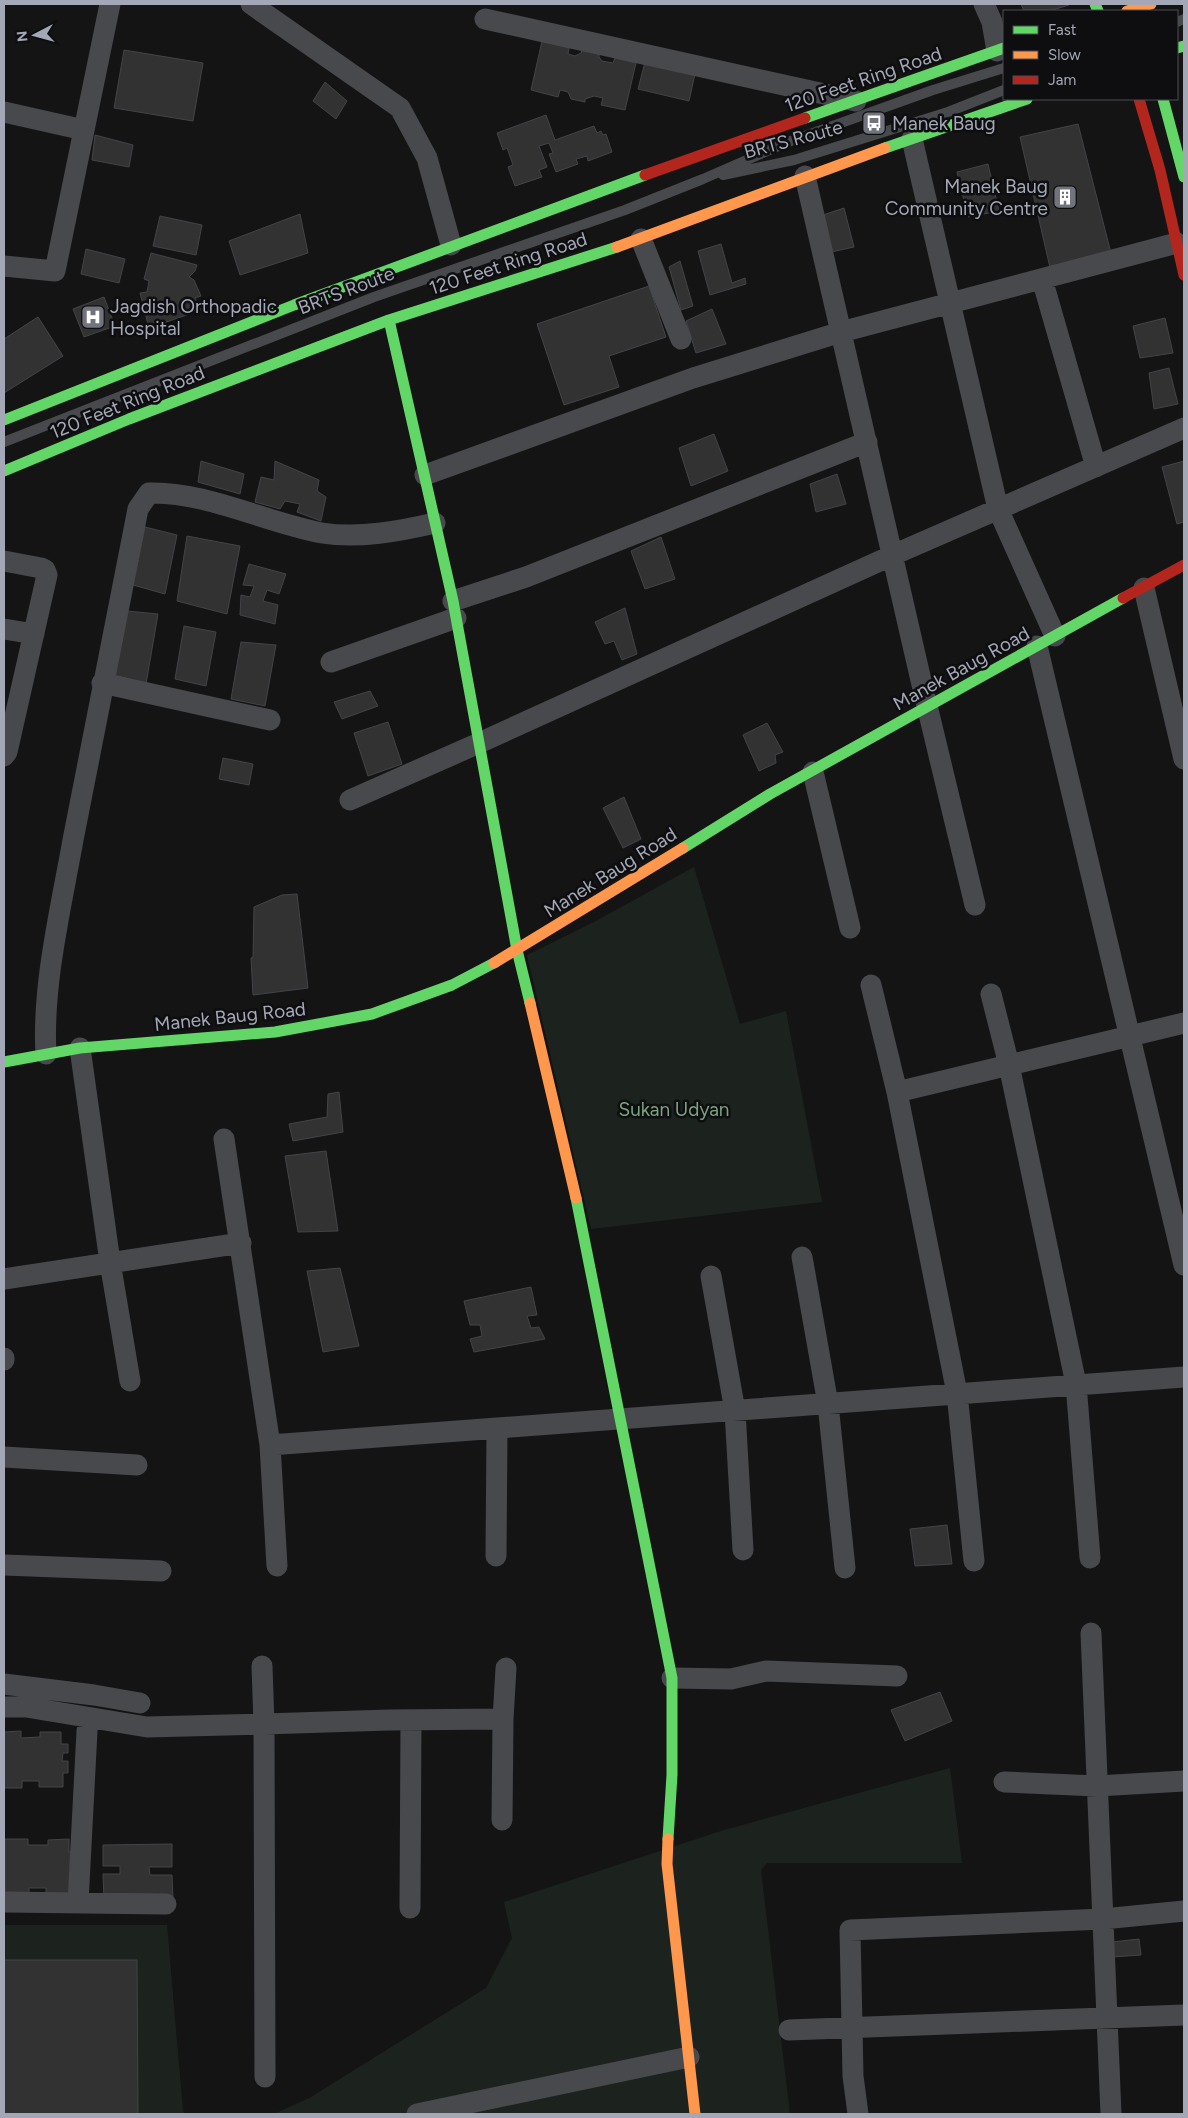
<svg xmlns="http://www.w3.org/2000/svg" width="1188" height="2118" viewBox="0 0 1188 2118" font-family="Figtree,sans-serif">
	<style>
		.green { fill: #1c231e }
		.building { fill: #323233; stroke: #424448 }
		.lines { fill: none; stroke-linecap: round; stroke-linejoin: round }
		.lane { stroke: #48494d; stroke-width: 10 }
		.street { stroke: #48494d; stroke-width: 21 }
		.fast { stroke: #63d668; stroke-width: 11 }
		.slow { stroke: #ff974d; stroke-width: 11 }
		.jam { stroke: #b3261e; stroke-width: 11 }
		.labels { text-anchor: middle; stroke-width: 5; stroke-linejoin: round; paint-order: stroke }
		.street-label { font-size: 19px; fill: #a4a8b6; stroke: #0e0e10 }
		.poi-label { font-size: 19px; fill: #a4a8b6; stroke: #0e0e10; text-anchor: start }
		.park-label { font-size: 19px; fill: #7aa380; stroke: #0e0e10 }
	</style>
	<rect width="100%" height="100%" fill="#141414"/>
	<!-- green -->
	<path class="green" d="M694,867L740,1024L786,1011L822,1202L591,1229L527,955L596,921Z
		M950,1768L962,1863H767L761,1870L790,2114H274L311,2097L486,1988L512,1938L504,1902L724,1830Z
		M4,1925H167L183,2111L185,2114H4Z"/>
	<!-- building -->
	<path class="building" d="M1021,4H1068L1069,5L1049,11H1024Z
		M542,41L569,48L568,54L575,56L581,53L582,50L599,53V57L602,61L613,63L615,58L636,63L625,110L601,105L603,98L594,96L585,99V102L571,99L568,92L560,90L558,97L531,90Z
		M124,50L203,63L193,121L114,108Z
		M645,62L695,74L689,101L638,89Z
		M325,82L347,101L336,119L313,101Z
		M546,115L555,140L594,126L597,133L601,131L603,135L606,134L612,152L588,161L587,156L576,159L578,164L556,172L549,154L553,153L549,143L539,146L547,167L539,170L542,177L515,186L508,167L513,165L507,148L503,150L497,133Z
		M1078,124L1112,257L1051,272L1020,137Z
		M95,135L133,145L129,167L92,160Z
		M988,164L999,211L968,217L957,172Z
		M844,208L854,247L831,252L823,215Z
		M300,214L308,253L240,275L229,241Z
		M160,216L202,225L196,255L153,246Z
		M721,244L732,283L745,278L746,284L710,295L698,251Z
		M86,249L125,259L119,283L81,274Z
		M151,253L197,265L195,271L189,277L194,280L201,296L195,298L201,310L149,328L140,293L147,292L149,281L144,279Z
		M680,261L693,306L681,310L669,267Z
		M649,286L666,337L609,356L619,387L564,405L537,324Z
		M104,297L115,326L84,337L73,309Z
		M712,309L726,344L696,353L686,321Z
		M38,317L63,356L4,393V339Z
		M1165,318L1173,353L1140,358L1133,326Z
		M1169,368L1178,404L1154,409L1149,373Z
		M714,434L728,471L691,486L679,448Z
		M201,461L244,474L240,494L198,482Z
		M275,461L319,480L317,491L326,497L321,521L297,512L300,504L285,501L280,509L255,502L261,477L274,480Z
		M1184,461V522L1177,524L1162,467Z
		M837,474L846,504L816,512L810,484Z
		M145,527L177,535L165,594L133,585Z
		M187,536L240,546L227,614L177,601Z
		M661,537L675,579L645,589L631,551Z
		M249,564L286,574L279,594L267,590L263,601L278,605L275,624L240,615L241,595L250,597L254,586L243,585Z
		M625,608L637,654L622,660L614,641L605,644L595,622Z
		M127,611L158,614L146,684L115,675Z
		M184,626L216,632L206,686L175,679Z
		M241,642L276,645L265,706L231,699Z
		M370,691L378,706L342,719L334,702Z
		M388,722L402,764L368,776L354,733Z
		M767,723L783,752L775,755L776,763L759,771L743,735Z
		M223,758L253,764L249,785L219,779Z
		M624,797L641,839L623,848L603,808Z
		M297,894L308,988L253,995L251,958L253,957L254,907L282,895Z
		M339,1092L343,1132L293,1141L289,1124L327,1117L328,1094Z
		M326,1151L338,1231L298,1232L285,1156Z
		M340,1268L359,1346L323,1352L307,1271Z
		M531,1287L537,1315L527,1316L531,1328L539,1327L545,1339L474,1352L470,1339L482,1336L480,1325H470L464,1301Z
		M947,1525L952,1564L915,1566L910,1529Z
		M940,1692L952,1721L905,1741L891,1710Z
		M21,1731V1738L40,1737V1732H61V1744H68V1753H63L62,1761H68V1773H63V1787H39V1781H22V1788H4V1732Z
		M5,1839H28V1845H48V1840L69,1839V1852H75L70,1894H46V1888H29V1895L5,1896Z
		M172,1844V1867H149L150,1875H172L173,1899L104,1900L103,1874H120V1866H103V1845Z
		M1139,1939L1141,1955L1112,1957V1942Z
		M4,1960H137L138,2114H4Z"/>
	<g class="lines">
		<!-- lane -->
		<path class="lane" d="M1177,22L1184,19
			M723,175L794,160L948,112L1004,90
			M4,442L374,297L625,210L703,179L788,142L933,90L1004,68"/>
		<!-- street -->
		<path class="street" d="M251,4L400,108L427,158L451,245
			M984,4L992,22L997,51
			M485,19L856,101
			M4,112L84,130
			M912,139L998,509L1055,636
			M805,176L923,689L975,905
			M641,239L681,339
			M4,266L55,271L110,4
			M1042,279L1096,467
			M425,475L693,378L841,332L1177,243
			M4,561L41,568L45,570L47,575L7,752L4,756
			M1144,588L1184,759
			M453,601L526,577L867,442
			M4,629L34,634
			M1037,646L1184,1265
			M331,662L456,618
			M102,683L270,720
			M813,772L850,928
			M350,800L479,743L893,555L1184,428
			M871,985L897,1092L957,1393L974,1561
			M991,994L1009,1065L1076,1384L1090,1558
			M80,1048L110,1262L130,1381
			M46,1054C42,985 61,908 73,840C94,730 116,620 138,509L149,493C205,491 267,523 322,533C359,539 400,531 435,523
			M897,1092L1184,1023
			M224,1139L270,1445L1184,1377
			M802,1257L828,1404L845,1568
			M711,1276L735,1411L743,1550
			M4,1279L241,1243
			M4,1358V1360
			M270,1445L277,1566
			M4,1457L137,1465
			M496,1556L497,1429
			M4,1565L161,1571
			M1091,1633L1111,2114
			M672,1678L731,1679L766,1671L897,1676
			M4,1684L94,1695L140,1703
			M4,1707H26L147,1727L264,1724L262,1666
			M503,1719L506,1668
			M1004,1782L1097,1786L1184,1781
			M4,1902L166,1904
			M78,1903L87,1731
			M410,1908L411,1720
			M789,2030L1184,2015
			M265,2077L264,1724L389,1720L503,1719L502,1820
			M417,2114L689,2057
			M858,2114L853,2076L850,1930L1103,1919L1184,1911"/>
		<!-- fast -->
		<path class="fast" d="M1095,4L1098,11
			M1177,48L1184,46
			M1163,99L1184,177
			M805,118L1004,48
			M885,148L1027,99
			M389,320L453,601L517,950L530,1003
			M4,420L294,305L645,175
			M4,471L129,419L389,320L617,247
			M683,848L770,794L1123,598
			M4,1062L80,1048L275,1032L372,1014L452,985L494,963
			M576,1198L672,1678V1775L668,1839"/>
		<!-- slow -->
		<path class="slow" d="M1127,11L1151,4
			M617,247L885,148
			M494,963L683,848
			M530,1003L576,1198
			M668,1839L667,1864L695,2114"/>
		<!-- jam -->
		<path class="jam" d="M1139,99L1160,170L1184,275
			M645,175L805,118
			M1123,598L1184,565"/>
	</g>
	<!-- icons -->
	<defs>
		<g id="bus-square" transform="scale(1.25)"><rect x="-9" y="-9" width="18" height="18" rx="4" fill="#72747d" stroke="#0e0e10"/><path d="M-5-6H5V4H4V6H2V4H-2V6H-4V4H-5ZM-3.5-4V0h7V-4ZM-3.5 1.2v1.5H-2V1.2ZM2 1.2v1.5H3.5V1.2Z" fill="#fff"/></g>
		<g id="building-square" transform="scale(1.25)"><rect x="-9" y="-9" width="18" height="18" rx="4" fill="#72747d" stroke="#0e0e10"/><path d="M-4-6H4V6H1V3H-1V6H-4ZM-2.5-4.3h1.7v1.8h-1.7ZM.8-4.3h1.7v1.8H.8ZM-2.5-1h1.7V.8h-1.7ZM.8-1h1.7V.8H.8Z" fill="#fff"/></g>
		<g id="hospital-square" transform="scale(1.25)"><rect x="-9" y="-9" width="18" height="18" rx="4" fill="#72747d" stroke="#0e0e10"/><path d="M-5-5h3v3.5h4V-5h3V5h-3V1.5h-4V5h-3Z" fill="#fff"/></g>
	</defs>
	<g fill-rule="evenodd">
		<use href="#bus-square" x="874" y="123"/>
		<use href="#building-square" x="1065" y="197"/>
		<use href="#hospital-square" x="93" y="317"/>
	</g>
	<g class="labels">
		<!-- street labels -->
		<g class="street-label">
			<text transform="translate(863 79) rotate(-19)" y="7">120 Feet Ring Road</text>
			<text transform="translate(793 139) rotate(-15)" y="7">BRTS Route</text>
			<text transform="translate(508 263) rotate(-18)" y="7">120 Feet Ring Road</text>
			<text transform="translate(346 290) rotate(-21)" y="7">BRTS Route</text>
			<text transform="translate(127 402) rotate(-22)" y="7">120 Feet Ring Road</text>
			<text transform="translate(961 668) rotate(-29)" y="7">Manek Baug Road</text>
			<text transform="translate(610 872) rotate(-32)" y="7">Manek Baug Road</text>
			<text transform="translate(230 1016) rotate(-6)" y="7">Manek Baug Road</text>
		</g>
		<!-- poi labels -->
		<g class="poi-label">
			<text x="892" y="130">Manek Baug</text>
			<text x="1048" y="193" text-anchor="end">Manek Baug<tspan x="1048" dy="22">Community Centre</tspan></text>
			<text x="110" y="313">Jagdish Orthopadic<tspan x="110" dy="22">Hospital</tspan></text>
		</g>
		<!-- park labels -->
		<g class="park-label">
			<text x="674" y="1116">Sukan Udyan</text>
		</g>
	</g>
	<!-- border -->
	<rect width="1188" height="2118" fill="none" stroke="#a4a8b6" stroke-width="10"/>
	<!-- legend -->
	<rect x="1003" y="10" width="175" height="90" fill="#0e0e10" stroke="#4a4c52"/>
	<rect x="1013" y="26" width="25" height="8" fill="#63d668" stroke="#4a4c52"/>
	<text x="1048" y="35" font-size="15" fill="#a4a8b6">Fast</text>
	<rect x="1013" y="51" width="25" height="8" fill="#ff974d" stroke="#4a4c52"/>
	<text x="1048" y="60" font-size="15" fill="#a4a8b6">Slow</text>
	<rect x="1013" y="76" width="25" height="8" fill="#b3261e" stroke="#4a4c52"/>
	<text x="1048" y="85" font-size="15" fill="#a4a8b6">Jam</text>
	<!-- north arrow -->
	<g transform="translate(35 35) rotate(264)" stroke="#0e0e10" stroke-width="4" paint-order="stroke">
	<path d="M0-4L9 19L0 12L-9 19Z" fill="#a4a8b6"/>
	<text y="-8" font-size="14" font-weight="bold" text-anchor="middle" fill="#a4a8b6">N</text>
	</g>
</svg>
